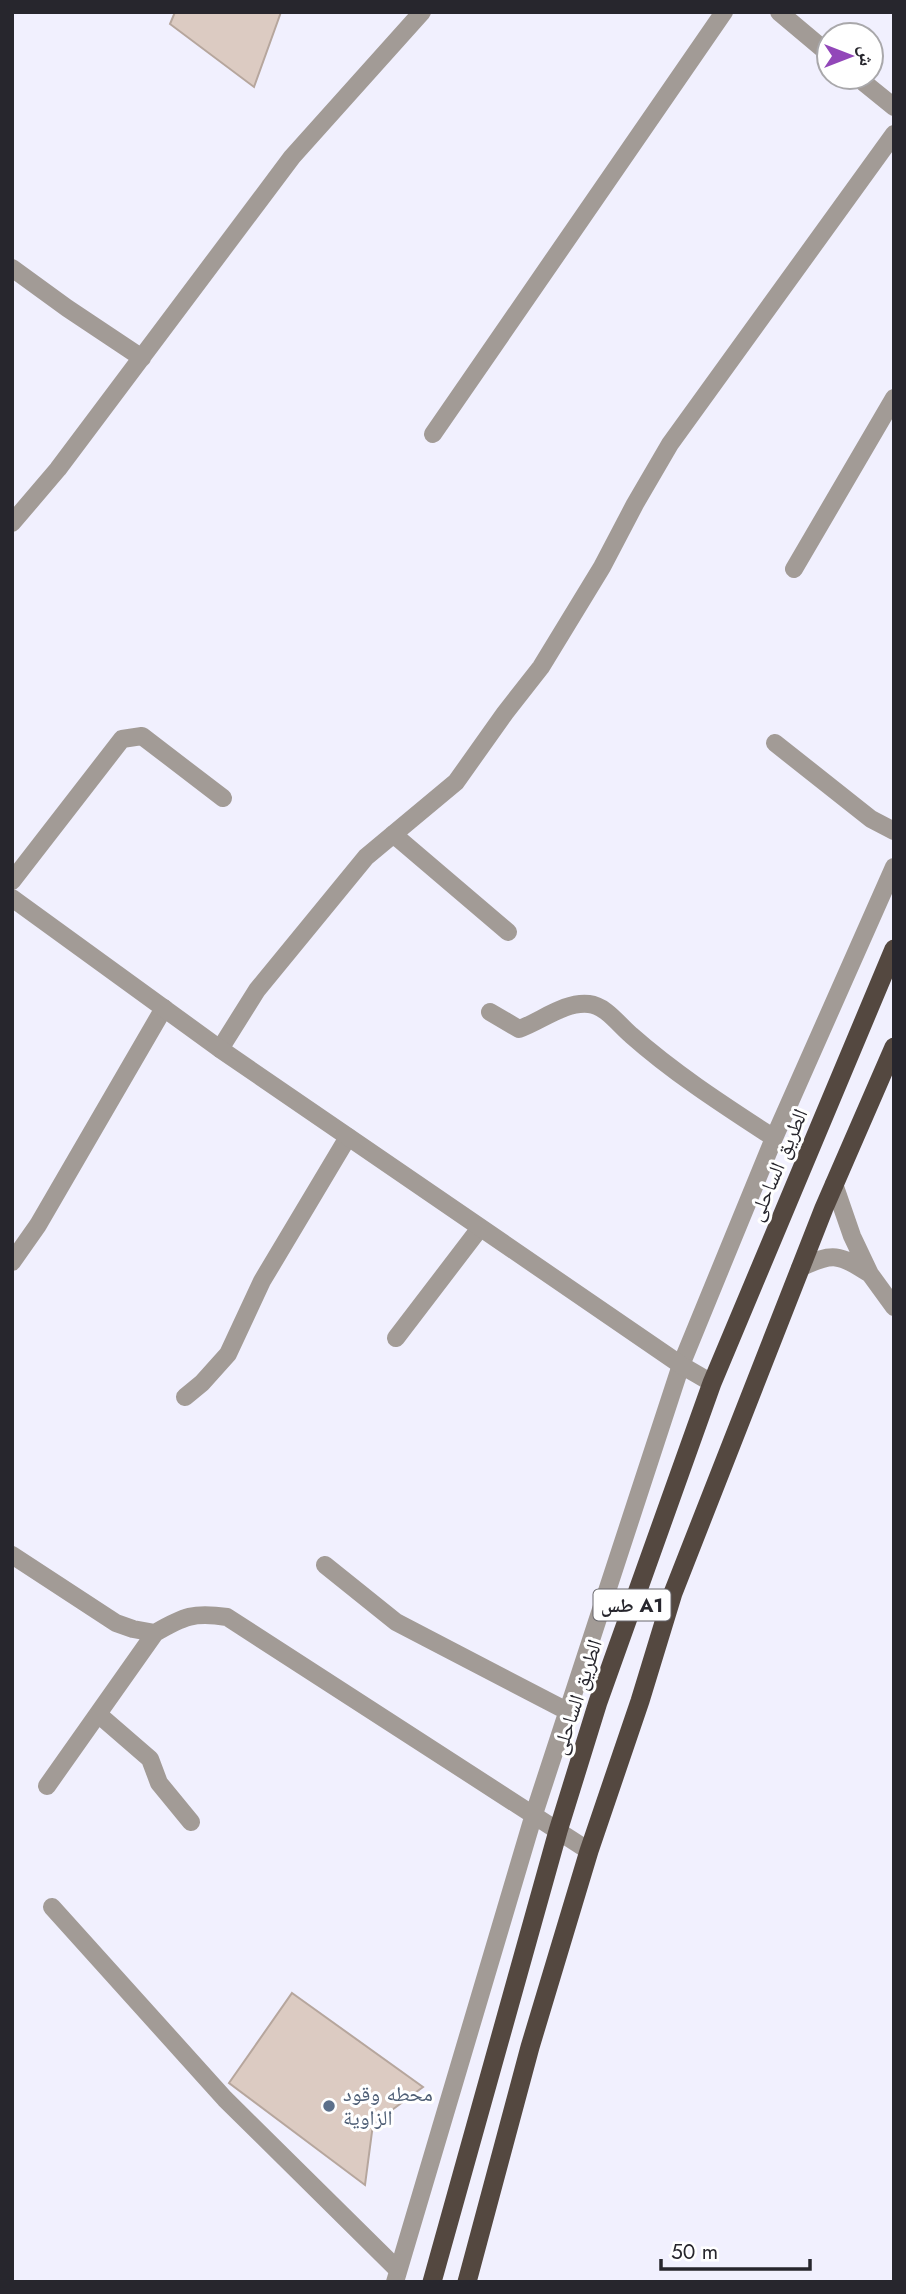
<svg xmlns="http://www.w3.org/2000/svg" width="906" height="2294" viewBox="0 0 906 2294" font-family="Jost,'Noto Naskh Arabic',sans-serif">
	<style>
		.building { fill: #dccbc2; stroke: #b6a69d; stroke-width: 2 }
		.lines { fill: none; stroke-linecap: round; stroke-linejoin: round }
		.minor { stroke: #a29b96; stroke-width: 18 }
		.tertiary { stroke: #a29b96; stroke-width: 18 }
		.trunk { stroke: #544840; stroke-width: 19 }
		.service-dot { fill: #5c6f8a; stroke: #fff; stroke-width: 2.5 }
		.labels { text-anchor: middle; stroke-width: 6; stroke-linejoin: round; paint-order: stroke }
		.shield { fill: #fff; stroke: #68676c; stroke-width: 2 }
		.shield-label { font-size: 19px; font-weight: bold; fill: #27262d }
		.street-label { font-size: 21px; fill: #27262d; stroke: #fff }
		.service-label { font-size: 21px; fill: #4e5e75; stroke: #fff; text-anchor: start }
	</style>
	<rect width="100%" height="100%" fill="#f1f0fe"/>
	<!-- building -->
	<path class="building" d="M175,12H281L254,87L170,24Z
		M292,1993L423,2087L373,2124L365,2185L229,2083Z"/>
	<g class="lines">
		<!-- minor -->
		<path class="minor" d="M12,268L67,308L142,358
			M433,434L724,12
			M12,523L58,469L292,157L422,12
			M794,569L894,398
			M775,743L871,819L894,831
			M393,834L508,932
			M12,881L122,739L142,736L223,798
			M490,1012L519,1029C540,1022 565,1001 589,1004C606,1006 618,1024 631,1035C675,1074 725,1106 774,1138
			M220,1049L257,990L366,857L456,782L505,713L541,667L602,567L635,504L670,444L894,134
			M12,1262L38,1225L164,1008
			M396,1338L480,1228
			M185,1397L202,1383L228,1354L262,1281L348,1137
			M12,1555L116,1623L133,1629L155,1633
			M325,1565L396,1622L567,1711
			M98,1714L150,1759L159,1783L191,1822
			M47,1786L155,1633C184,1616 194,1612 227,1617L589,1851
			M52,1907L225,2099L398,2270
			M395,2282L534,1814L681,1365L774,1138L894,867"/>
		<!-- tertiary -->
		<path class="tertiary" d="M779,12L829,54
			M857,77L894,107
			M12,898L220,1049L681,1365L712,1383
			M834,1184L852,1236L870,1274L894,1307
			M800,1268C833,1252 839,1254 870,1274"/>
		<!-- trunk -->
		<path class="trunk" d="M432,2282L558,1831L598,1702L712,1383L894,949
			M467,2282L530,2047L589,1851L640,1701L673,1593L824,1208L894,1047"/>
	</g>
	<!-- markers -->
	<circle class="service-dot" cx="329" cy="2106" r="7"/>
	<g class="labels">
		<!-- shield labels -->
		<rect class="shield" x="593.5" y="1589.5" width="77" height="31" rx="5"/>
		<g class="shield-label">
			<text x="632" y="1612">طس A1</text>
		</g>
		<!-- street labels -->
		<g class="street-label">
			<text transform="translate(778 1165) rotate(-67)" y="7">الطريق الساحلى</text>
			<text transform="translate(577 1697) rotate(-72)" y="7">الطريق الساحلى</text>
		</g>
		<!-- service labels -->
		<g class="service-label">
			<text x="343" y="2101">محطه وقود<tspan x="343" dy="24">الزاوية</tspan></text>
		</g>
	</g>
	<!-- border -->
	<rect width="906" height="2294" fill="none" stroke="#27262d" stroke-width="28"/>
	<!-- north arrow -->
	<g transform="translate(850 56) rotate(90)"><circle r="33" fill="#ffffff" stroke="#a9a8ab" stroke-width="2"/>
	<path d="M0-5L12 26L0 18L-12 26Z" fill="#9247b9"/>
	<text y="-10" font-size="19" font-weight="bold" text-anchor="middle" fill="#27262d">ش</text>
	</g>
	<!-- scale -->
	<path d="M661 2259v10h149v-10" fill="none" stroke="#27262d" stroke-width="3.5"/>
	<text x="671" y="2259" font-size="21" fill="#27262d" stroke="#ffffff" stroke-width="5" paint-order="stroke">50 m</text>
</svg>
